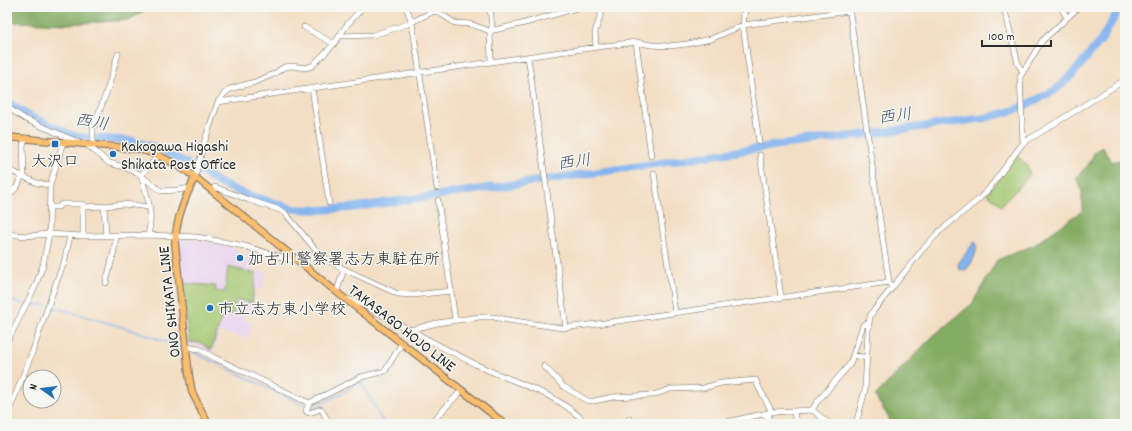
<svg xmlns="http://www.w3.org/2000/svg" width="1132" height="431" viewBox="0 0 1132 431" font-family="Dekko,'Klee One',sans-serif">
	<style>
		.built { fill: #e8d2ee }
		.green { fill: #a5c872; stroke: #687a4e }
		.forest { fill: #84ac64; stroke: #586c48 }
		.water { fill: #83b4ef; stroke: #57708d }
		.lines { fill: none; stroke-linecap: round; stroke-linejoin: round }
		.stream { stroke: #83b4ef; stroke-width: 1.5 }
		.river { stroke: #83b4ef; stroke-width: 8 }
		.minor-casing { stroke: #716a60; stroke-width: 6 }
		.major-casing { stroke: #716a60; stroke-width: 8 }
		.minor { stroke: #fff; stroke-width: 5 }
		.major { stroke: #fabe6e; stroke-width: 6 }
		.poi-dot { fill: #1f6fb2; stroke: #f6f6f2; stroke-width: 1.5 }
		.labels { text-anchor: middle; stroke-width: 3; stroke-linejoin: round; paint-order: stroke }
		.poi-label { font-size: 16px; fill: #2b2b2b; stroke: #f6f6f2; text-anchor: start }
		.street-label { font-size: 16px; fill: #2b2b2b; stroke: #f6f6f2 }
		.water-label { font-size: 17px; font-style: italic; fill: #455466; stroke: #f6f6f2 }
	</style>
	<rect width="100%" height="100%" fill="#f6f6f2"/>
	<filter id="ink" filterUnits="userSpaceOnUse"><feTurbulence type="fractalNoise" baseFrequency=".025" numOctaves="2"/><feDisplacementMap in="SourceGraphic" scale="8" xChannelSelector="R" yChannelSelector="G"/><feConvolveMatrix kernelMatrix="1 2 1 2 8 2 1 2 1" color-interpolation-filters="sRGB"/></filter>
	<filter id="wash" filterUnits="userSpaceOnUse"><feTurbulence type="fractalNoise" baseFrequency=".012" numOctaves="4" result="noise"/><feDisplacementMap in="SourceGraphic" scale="16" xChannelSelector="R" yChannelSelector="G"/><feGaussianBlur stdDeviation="0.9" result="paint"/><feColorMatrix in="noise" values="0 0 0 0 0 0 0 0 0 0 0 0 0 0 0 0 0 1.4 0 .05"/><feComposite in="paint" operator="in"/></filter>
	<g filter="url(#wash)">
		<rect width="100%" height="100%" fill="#f3dec3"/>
		<!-- built -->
		<path class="built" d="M177,238L194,239L238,248L235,261L245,264L249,251L254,252L250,269L267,273L263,289H256L253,306L251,311L245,310L244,320L252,322L248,339L220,332L212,354L200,346L187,345Z"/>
		<!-- green -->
		<path class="green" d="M1017,156L1027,165L1030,175L1001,206L998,202L987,194Z
			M228,267L256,274L252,303L236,300L233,315L222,314L218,330L211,350L201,343L189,342L182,283L216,286L215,291L225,292Z"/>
		<!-- forest -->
		<path class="forest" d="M7,7H150L129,20L68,24L15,22L7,20Z
			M1103,147L1111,162L1120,160L1125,174V424H888L889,418L875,396L933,336L972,304L997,260L1034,245L1082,211V192L1076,177L1088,165L1095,152Z"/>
		<!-- water -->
		<path class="water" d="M975,241C980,249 971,267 964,271L959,269L958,264Z"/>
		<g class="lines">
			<!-- stream -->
			<path class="stream" d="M7,299L24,304
				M28,305H46
				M50,306L139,332L183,348
				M189,350L312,409L361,382L384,424"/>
			<!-- river -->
			<path class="river" d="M7,102L29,116L76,137L133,141L161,149L206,174L217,182L244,194L294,209L320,210L350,208L661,163L779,145L824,140L986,118L1018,109L1054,91L1072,75L1102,39L1120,7"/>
		</g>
	</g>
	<g filter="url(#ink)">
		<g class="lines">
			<!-- minor casing -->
			<g class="minor-casing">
				<path id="minor" d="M406,7L412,22L437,188
					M490,7L492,27L490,31L491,62
					M745,7L743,25L759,142
					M849,7L889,282L892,288L874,310L870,316L868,331L865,390L856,424
					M1004,7L1018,64L1023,72
					M1061,7L1067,18
					M304,27L334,44
					M340,36L373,35L408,24L434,11L438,12L455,23L470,24L490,31L525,23L580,7
					M636,42L651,156
					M596,47L595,32L601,14L602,7
					M528,57L566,327
					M312,88L329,203
					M218,102L560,52L636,42L651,45L669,46L687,44L711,39L743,25L850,11
					M7,107L25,119L78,142
					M1023,143L1020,77L1023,72L1042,41L1079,7
					M86,144L109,163L124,167L139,174L161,191L178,190L190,188
					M93,144V128L107,91L118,54
					M760,155L781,297
					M7,169L37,183L50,185
					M654,173L675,312
					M141,175C147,195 154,214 148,235
					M141,175L159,155
					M24,176L23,145L26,138
					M195,177L206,137L218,102L224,94L230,89L255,82L274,74L284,67L292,66L305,68L312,66L334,44L346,26L363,7
					M212,190L215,187L249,200L280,210L285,213L315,249L329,261L344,269L398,294L413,295L451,291
					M7,199L10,194L17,187L22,175
					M438,200L455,320
					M104,206L106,236
					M49,207H58L62,204H83V207L104,206L124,204L149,207
					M83,207V236
					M7,234L26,236L49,234L83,236L148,235L197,237L244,246L291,260H294L297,258
					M106,283L114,251L116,236
					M892,288L922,250L940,231L979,199L988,190L1023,143L1125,80
					M337,291L344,269
					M348,299L363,305C401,325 439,346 477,365C516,384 555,391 587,424
					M410,330L437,323L479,317H494L508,320L562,328L597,324L889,282
					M7,342L35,287L43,265L49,234L50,185L63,142
					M186,347L199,349L213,357L309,403
					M853,355L867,358
					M544,366L564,387L588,401H594L613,397L653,395L671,389L703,388L721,383L756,380L757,384L772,412
					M812,410L830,424
					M794,412L796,424
					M7,416L32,353L57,280L64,263L70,236
					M330,424L321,409L309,413L306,411L309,403L361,377L385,371L402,343
					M430,424L462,390
					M629,424V419
					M718,424L772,412L812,410L817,402L850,364L863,325L869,322
					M765,424L770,412"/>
			</g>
			<!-- major casing -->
			<g class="major-casing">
				<path id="major" d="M7,137L138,149C160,154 177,164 195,177L344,298L505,424
					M195,177C185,198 176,219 175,243L189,375L192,392L208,424"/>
			</g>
			<!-- minor -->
			<use href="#minor" class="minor"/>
			<!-- major -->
			<use href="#major" class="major"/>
		</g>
	</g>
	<!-- markers -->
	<g class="poi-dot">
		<rect x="51" y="140" width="8" height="8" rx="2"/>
		<circle cx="113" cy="154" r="4"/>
		<circle cx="240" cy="258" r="4"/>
		<circle cx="210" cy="308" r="4"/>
	</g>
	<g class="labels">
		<!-- poi labels -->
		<g class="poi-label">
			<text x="121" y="151">Kakogawa Higashi<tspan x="121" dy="18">Shikata Post Office</tspan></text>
			<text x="55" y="166" text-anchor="middle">大沢口</text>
			<text x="248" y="264">加古川警察署志方東駐在所</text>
			<text x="218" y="314">市立志方東小学校</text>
		</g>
		<!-- street labels -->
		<g class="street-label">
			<text transform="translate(168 302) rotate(-96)" y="6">ONO SHIKATA LINE</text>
			<text transform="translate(403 327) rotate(38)" y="6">TAKASAGO HOJO LINE</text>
		</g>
		<!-- water labels -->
		<g class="water-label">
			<text transform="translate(895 115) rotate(-8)" y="6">西川</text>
			<text transform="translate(92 121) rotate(9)" y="6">西川</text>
			<text transform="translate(574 161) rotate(-8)" y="6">西川</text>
		</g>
	</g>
	<!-- margin -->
	<rect width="1132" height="431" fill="none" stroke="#f6f6f2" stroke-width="24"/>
	<!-- north arrow -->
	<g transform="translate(42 389) rotate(284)"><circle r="19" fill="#f6f6f2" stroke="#a5a5a2"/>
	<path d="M0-3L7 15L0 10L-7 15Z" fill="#1f6fb2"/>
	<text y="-6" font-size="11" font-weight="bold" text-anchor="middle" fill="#2b2b2b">N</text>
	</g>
	<!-- scale -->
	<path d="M982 40v6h69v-6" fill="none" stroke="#2b2b2b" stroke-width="2"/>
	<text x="988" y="40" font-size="12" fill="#2b2b2b" stroke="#f6f6f2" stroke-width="3" paint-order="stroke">100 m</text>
</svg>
